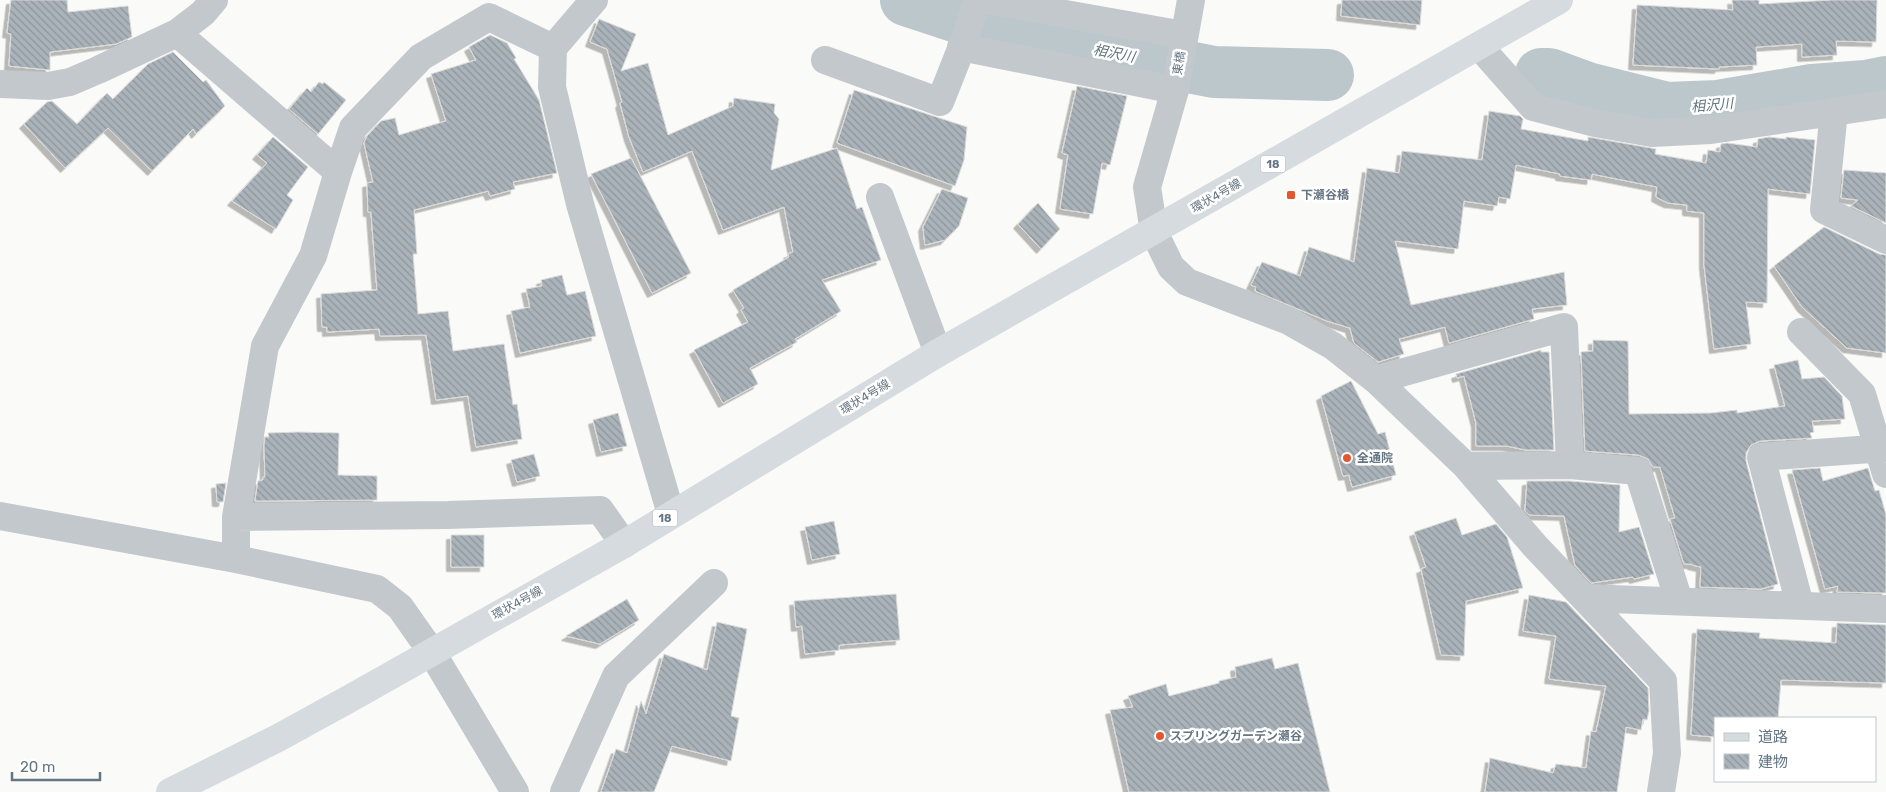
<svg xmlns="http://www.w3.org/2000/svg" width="1886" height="792" viewBox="0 0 1886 792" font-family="Rubik,'Noto Sans JP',sans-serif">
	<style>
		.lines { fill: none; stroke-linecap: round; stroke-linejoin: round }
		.river { stroke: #bbc7cb; stroke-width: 52 }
		.building { fill: url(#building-back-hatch); stroke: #dcdcda; filter: url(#shadow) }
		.minor { stroke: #c3c8cc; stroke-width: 28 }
		.major { stroke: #d6dbdf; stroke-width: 28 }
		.poi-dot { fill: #e4572e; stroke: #fff; stroke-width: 2 }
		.labels { text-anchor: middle; stroke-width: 5; stroke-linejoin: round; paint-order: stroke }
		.shield { fill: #fff; stroke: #939fa8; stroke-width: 1 }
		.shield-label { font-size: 11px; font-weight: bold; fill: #657683 }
		.street-label { font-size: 12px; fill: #657683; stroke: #fff }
		.poi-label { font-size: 12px; font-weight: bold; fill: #657683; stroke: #fff; text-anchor: start }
		.water-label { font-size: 14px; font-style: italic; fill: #60757c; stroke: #fff }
	</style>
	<defs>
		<pattern id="building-back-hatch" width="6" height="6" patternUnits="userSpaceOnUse" patternTransform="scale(1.25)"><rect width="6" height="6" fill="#aab3b9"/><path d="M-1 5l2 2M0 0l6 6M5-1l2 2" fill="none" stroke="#8e969c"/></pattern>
		<filter id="shadow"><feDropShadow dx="-4.5" dy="4.5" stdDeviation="0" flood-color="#0004"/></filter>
	</defs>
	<rect width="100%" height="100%" fill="#fafaf8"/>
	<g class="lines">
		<!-- river -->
		<path class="river" d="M906,0L994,29L1214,72L1328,75
			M1541,74H1549L1587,88L1667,108L1718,106L1812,90L1866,86L1886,82"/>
	</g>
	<!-- building -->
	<path class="building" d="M11,0H67L68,12L128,6L132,37L116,44L50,52V70L9,66L11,34L7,33Z
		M1342,0H1422L1420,25L1341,16Z
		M1732,0H1759V4L1832,0H1877L1876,42L1836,41L1837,55L1802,57V44L1756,47L1757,65L1719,67V69L1633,65L1637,5L1733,10Z
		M599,19L636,34L621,71L648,63L668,135L733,106L734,98L775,104L774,113L779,119L771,170L837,148L857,209L862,207L881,260L822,280L841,311L795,339L797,342L750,368L758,384L723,403L694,350L748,322L741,310L744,308L733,290L789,257L788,254L793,252L784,207L723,230L692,151L643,172L629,137L620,103L622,102L607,49L590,42Z
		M490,35L507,43L516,58L514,59L539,100L557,173L513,182L515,189L490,196L488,191L414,210L417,254H413L418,314L448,311L453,351L504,344L513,405L517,404L522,439L476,447L468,396L436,400L426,335L380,336L379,329L327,332V327H322L321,294L377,290L371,212H368L367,183L373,182L364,143L367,136L381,121L395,118L399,135L446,121L431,74L476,60L469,47Z
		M173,52L203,82L206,80L225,106L196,134L193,129L152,171L108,128L65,168L24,124L47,102L52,101L77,124L107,93L113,99L148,64Z
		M319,82L323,84L324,82L346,100L318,134L289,109L307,88L311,92Z
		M1077,86L1127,96L1110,165L1102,163L1093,214L1060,209L1068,155L1062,153Z
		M854,90L967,127L964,160L955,186L837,143Z
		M1489,111L1520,116L1523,119L1521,129L1588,141V137L1651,148L1656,149L1655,154L1706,163L1708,150L1720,152L1721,144L1727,143L1757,147L1758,139L1769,137L1786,139V137L1815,140L1810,194L1768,189L1767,303L1746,302L1751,344L1714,349L1704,265V213L1687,211V205L1668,203L1656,197L1657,187L1592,174L1591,180L1560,176V174L1516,165L1510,199L1499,197L1497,206L1464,201L1458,249L1395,241L1411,305L1564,272L1567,305L1532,309L1534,319L1449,343L1445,327L1399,339L1404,354L1378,362L1354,343L1350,328L1327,321L1255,291L1256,287L1251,285L1262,262L1300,276L1309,247L1354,262L1367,168L1399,173L1402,151L1482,160Z
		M273,137L308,167L287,195L293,200L276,229L232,201L267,163L257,155Z
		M631,158L691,273L652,293L591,174Z
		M1844,170L1886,173V223L1851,206L1858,200L1841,198Z
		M942,189L968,198L959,226L945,240L925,245L923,227Z
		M1038,203L1060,229L1041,249L1018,224Z
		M1824,227L1879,254L1886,255V353L1847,348L1802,307L1774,266Z
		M562,275L567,295L585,291L596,336L520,353L511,311L530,307L526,289L542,286L541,280Z
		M1593,340L1628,341L1629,414L1711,413L1737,410V413L1785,406L1774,365L1798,360L1802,379L1824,377L1842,396L1845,419L1812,421L1814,432L1810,433L1812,438L1760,441L1751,445L1746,453V461L1778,584L1761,589L1700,587L1701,567L1692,565V564H1684L1670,519L1675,518L1660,467H1653L1648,459L1639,455L1585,451L1581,352L1593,351Z
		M1541,350V352H1549L1554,450H1526L1507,446H1476V423L1464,376L1457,378L1456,374Z
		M1351,381L1378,434L1385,432L1396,475L1352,487L1349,475L1343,476L1321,396Z
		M618,413L627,446L601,452L593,420Z
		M298,432L339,433L338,475L377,476V500L255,501L258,481L263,480V477H265L264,446L265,437H269L268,433Z
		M534,454L540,476L517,482L511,460Z
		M1820,468L1823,481L1868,468L1875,491L1879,490L1886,515V593L1837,592L1838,586L1825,589L1792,470Z
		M1527,481H1569L1620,485L1619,532L1639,527L1654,574L1634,579L1633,577L1591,583L1575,565L1564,516L1529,515L1525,511Z
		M226,483L223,502H217L216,484Z
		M1456,518L1462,535L1496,524L1507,537L1523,588L1466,601L1464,656L1441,655L1421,569L1426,567L1414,532Z
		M834,521L840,554L812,560L805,527Z
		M451,535H484V567H451Z
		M896,594L900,640L839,645V650L805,654L802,626L796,627L794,601Z
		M1529,595L1566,602L1648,688L1649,711L1647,720L1643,719L1641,730L1626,727L1617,792H1485L1490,758L1553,773L1556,764L1586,768L1591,731L1596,732L1606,686L1549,679L1556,636L1523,631Z
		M627,599L639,620L600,644L566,636Z
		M717,622L747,629L731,716L739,718L731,761L672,746L654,792H601L616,749L627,753L641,701L646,714L664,654L707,670Z
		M1837,623L1886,625V683L1781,680L1778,718H1715V737L1691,735L1697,629L1760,633L1759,638L1836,643Z
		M1272,658L1275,669L1298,663L1330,792H1129L1110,710L1133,707L1128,696L1166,684L1169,696L1219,683V681L1236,677L1235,667Z"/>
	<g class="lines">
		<!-- minor -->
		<path class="minor" d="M986,0L1184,35
			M1191,0L1175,90L1147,187L1154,232L1171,267L1187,282L1289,321L1333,346L1376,380L1466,466L1535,546L1663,681L1667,753L1661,792
			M177,33L338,172
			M1479,46L1533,107L1595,123L1652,133L1711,130L1886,104
			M961,47L1175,90
			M553,48L594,0
			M825,60L940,102L965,39L977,0
			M0,84L48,86L70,82L98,70L177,33L203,13L214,0
			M1834,111L1824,210L1886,240
			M880,197L938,353
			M1801,332L1862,394L1886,474
			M1376,380L1564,327L1570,465
			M1466,466L1570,465L1638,471L1679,601
			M0,516L236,559L377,589L400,607L431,651L515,792
			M236,517L448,515L600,510L624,544
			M236,559V517L265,346L313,256L338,172L353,128L421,57L489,17L553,48L552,87L580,204L671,514
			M1584,598L1886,609
			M1800,605L1761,457L1886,448
			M564,792L616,676L714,583"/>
		<!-- major -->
		<path class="major" d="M170,792L278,738L349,699L624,544L938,353L1559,0"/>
	</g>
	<!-- markers -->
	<g class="poi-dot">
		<rect x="1286" y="190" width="10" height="10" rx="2.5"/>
		<circle cx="1347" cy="458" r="5"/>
		<circle cx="1160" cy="736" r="5"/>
	</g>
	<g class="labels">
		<!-- shield labels -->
		<g class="shield">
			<rect x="1260.5" y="155.5" width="25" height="17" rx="4"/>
			<rect x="652.5" y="509.5" width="25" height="17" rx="4"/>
		</g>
		<g class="shield-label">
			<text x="1273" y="168">18</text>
			<text x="665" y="522">18</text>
		</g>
		<!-- street labels -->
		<g class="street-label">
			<text transform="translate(1179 63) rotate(-81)" y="4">東橋</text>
			<text transform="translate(1216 196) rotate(-30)" y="4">環状4号線</text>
			<text transform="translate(865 397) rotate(-31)" y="4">環状4号線</text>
			<text transform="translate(517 603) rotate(-29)" y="4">環状4号線</text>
		</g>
		<!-- poi labels -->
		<g class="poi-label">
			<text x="1301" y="199">下瀬谷橋</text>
			<text x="1357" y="462">全通院</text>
			<text x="1170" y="740">スプリングガーデン瀬谷</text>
		</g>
		<!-- water labels -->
		<g class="water-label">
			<text transform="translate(1114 53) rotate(11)" y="5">相沢川</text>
			<text transform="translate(1712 105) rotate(-5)" y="5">相沢川</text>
		</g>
	</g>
	<!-- legend -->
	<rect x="1714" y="717" width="162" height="65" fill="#ffffff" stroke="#c1c8cd"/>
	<rect x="1724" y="733" width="25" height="8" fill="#d6dbdf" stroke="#c1c8cd"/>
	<text x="1758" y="742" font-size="15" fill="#657683">道路</text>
	<rect x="1724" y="754" width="25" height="15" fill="url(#building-back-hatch)" stroke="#c1c8cd"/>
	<text x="1758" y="767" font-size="15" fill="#657683">建物</text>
	<!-- scale -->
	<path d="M12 772v8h88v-8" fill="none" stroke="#657683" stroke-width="2.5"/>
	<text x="20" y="772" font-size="15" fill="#657683" stroke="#ffffff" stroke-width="4" paint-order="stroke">20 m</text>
</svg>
